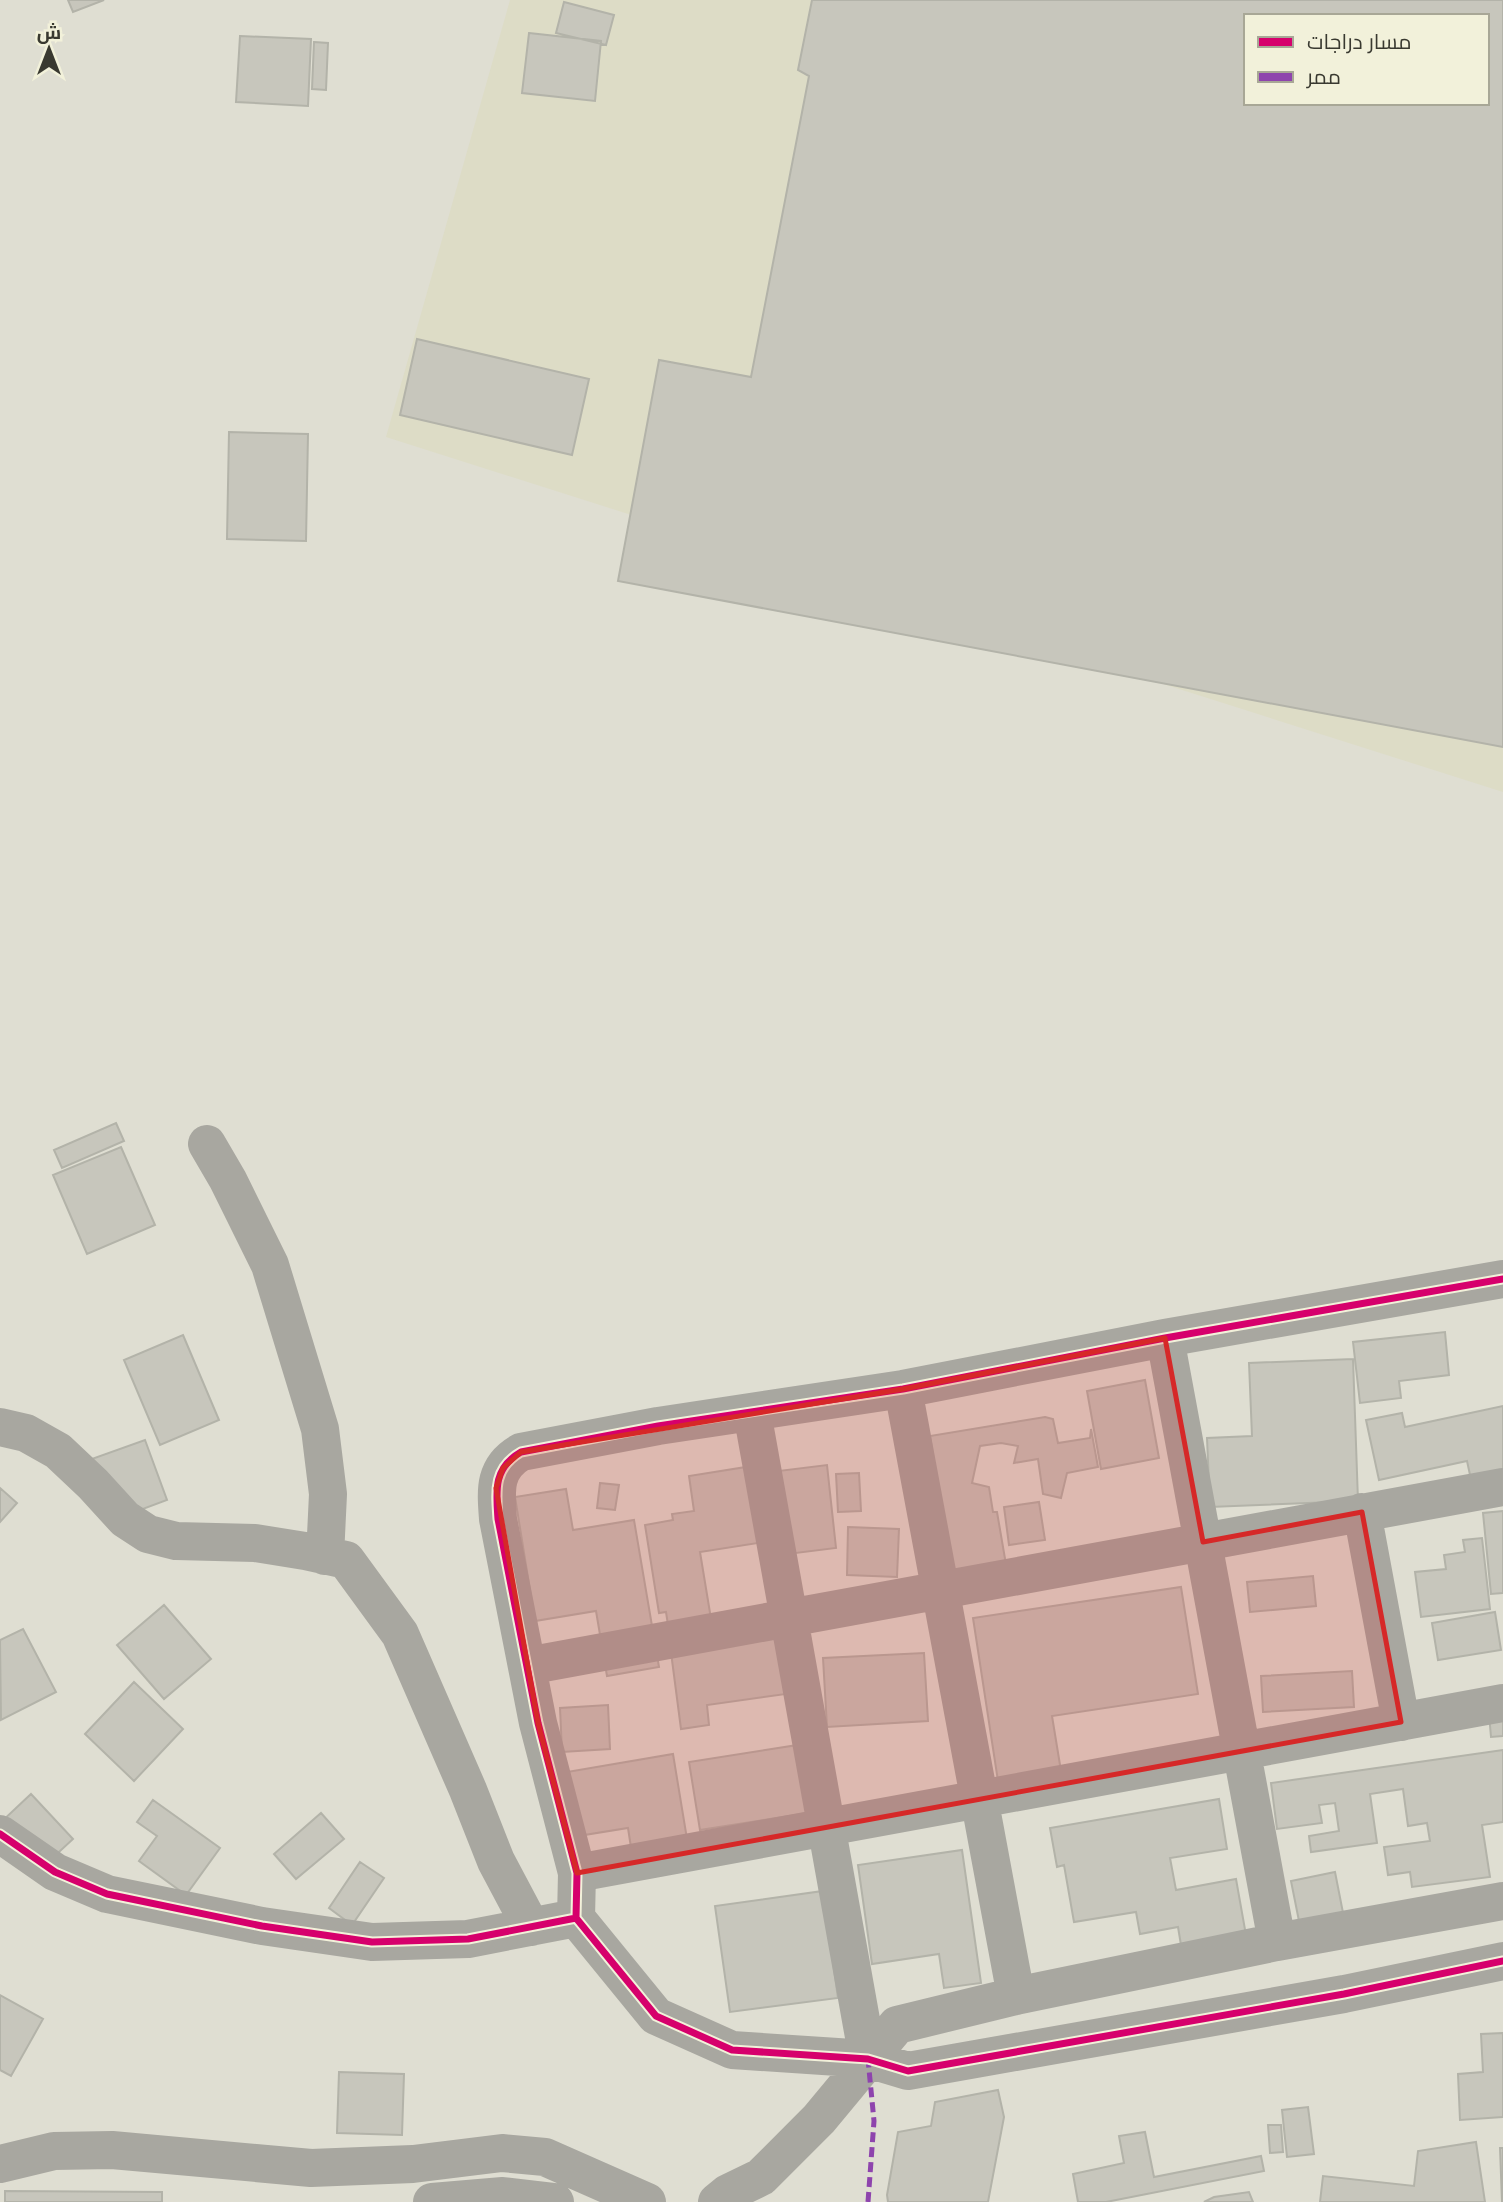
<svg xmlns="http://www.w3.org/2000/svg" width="1503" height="2202" viewBox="0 0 1503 2202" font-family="'Noto Sans',Cairo,sans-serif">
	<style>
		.built { fill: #dddcc6; fill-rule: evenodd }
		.building { fill: #c7c6bc; stroke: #b3b3a9; stroke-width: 2; fill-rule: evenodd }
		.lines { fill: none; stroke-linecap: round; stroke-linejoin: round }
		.minor { stroke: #a8a7a0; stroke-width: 38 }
		.quiet { stroke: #8e44ad; stroke-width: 5; stroke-dasharray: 10 5; stroke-linecap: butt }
		.cycleway-casing { stroke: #f2f1da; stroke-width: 11 }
		.cycleway { stroke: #d6006c; stroke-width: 7 }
		.marked { fill: #d62828; fill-opacity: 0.2; stroke: #d62828; stroke-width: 5; stroke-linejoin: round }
	</style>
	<rect width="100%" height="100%" fill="#dfded2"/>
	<!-- built -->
	<path class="built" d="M510,0H1503V792L386,437ZM1246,16H1487V103H1246Z"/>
	<!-- building -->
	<path class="building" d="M68,0H104L73,12Z
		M812,0H1503V747L618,581L659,360L751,377L809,76L798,70ZM1246,16H1487V103H1246Z
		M564,2L614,15L606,45L556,33Z
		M529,33L601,41L595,101L522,93Z
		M240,36L311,39L308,106L236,102Z
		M314,42L328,43L326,90L312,89Z
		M417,339L589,379L572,455L400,415Z
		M229,432L308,434L306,541L227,539Z
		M116,1123L124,1141L62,1168L54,1150Z
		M121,1147L155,1225L87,1254L53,1175Z
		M1445,1332L1449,1375L1399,1381L1401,1398L1360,1403L1353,1342Z
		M183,1335L219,1420L160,1445L124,1360Z
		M1353,1359L1358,1501L1210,1507L1207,1438L1252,1436L1249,1363Z
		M1145,1380L1159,1458L1101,1469L1087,1391Z
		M1503,1406V1501L1477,1507L1467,1461L1379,1480L1366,1420L1402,1413L1405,1427Z
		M1045,1417L1053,1419L1058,1443L1090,1438L1091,1429L1098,1467L1067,1473L1061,1498L1043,1494L1038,1459L1014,1463L1018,1446L1001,1443L980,1446L972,1483L989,1487L993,1512H997L1009,1582L954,1591L930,1436Z
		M145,1440L167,1500L108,1522L86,1461Z
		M827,1465L836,1548L780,1555L770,1472Z
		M746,1467L758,1543L700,1552L713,1631L670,1638L666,1612L659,1613L645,1525L673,1520L672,1514L694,1511L689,1476Z
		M859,1473L861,1511L838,1512L836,1474Z
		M600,1483L619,1485L615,1510L597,1508Z
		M0,1488L17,1503L0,1522Z
		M566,1489L573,1530L634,1520L659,1667L607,1676L596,1611L535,1621L515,1497Z
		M1039,1502L1045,1540L1009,1545L1004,1507Z
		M1503,1511V1593L1491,1594L1483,1513Z
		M848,1527L899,1529L897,1577L847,1575Z
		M1482,1538L1490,1609L1421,1617L1415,1572L1446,1569L1444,1555L1465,1552L1463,1540Z
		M1313,1576L1316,1606L1250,1612L1247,1582Z
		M1181,1587L1198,1694L1052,1716L1061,1771L998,1781L973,1618Z
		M164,1605L211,1659L164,1699L117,1645Z
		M1495,1612L1501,1650L1438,1660L1432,1623Z
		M780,1623L786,1694L707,1705L709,1725L681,1729L669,1637Z
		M23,1629L56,1692L1,1720L0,1640Z
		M924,1653L928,1721L827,1727L823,1658Z
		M1352,1671L1354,1707L1263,1712L1261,1676Z
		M134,1682L183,1729L134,1781L85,1734Z
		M1503,1701V1736L1491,1737L1488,1702Z
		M608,1705L610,1749L562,1752L560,1708Z
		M804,1744L814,1812L700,1830L689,1762Z
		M1503,1750V1822L1482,1825L1490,1877L1412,1887L1410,1872L1388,1875L1384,1847L1430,1841L1427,1823L1408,1826L1403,1789L1370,1794L1377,1843L1311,1852L1309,1836L1339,1831L1335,1803L1319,1805L1322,1823L1277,1829L1271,1783Z
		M673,1754L688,1845L632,1854L628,1828L578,1836L567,1772Z
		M31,1794L73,1839L32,1877L0,1823Z
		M1219,1799L1227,1849L1170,1858L1176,1890L1236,1879L1249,1952L1184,1963L1178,1927L1140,1934L1136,1912L1074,1922L1064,1865L1057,1867L1050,1828Z
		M153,1800L220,1848L186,1895L139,1861L157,1836L137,1822Z
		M321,1813L344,1839L296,1879L274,1854Z
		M962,1850L981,1983L944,1988L939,1954L872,1964L858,1865Z
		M360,1862L384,1878L352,1925L329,1908Z
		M1335,1872L1345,1923L1301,1931L1291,1881Z
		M823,1891L838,1998L730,2012L715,1906Z
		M0,1995L43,2019L11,2076L0,2070Z
		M1503,2033V2117L1460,2120L1458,2074L1483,2072L1481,2034Z
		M339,2072L404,2074L402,2135L337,2133Z
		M998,2090L1004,2117L988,2202H888L887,2195L898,2132L931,2126L935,2102Z
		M1308,2107L1314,2154L1287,2157L1282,2110Z
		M1268,2125H1281L1283,2152L1270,2153Z
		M1145,2132L1154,2177L1261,2156L1264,2171L1106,2202H1078L1073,2174L1124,2163L1119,2136Z
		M1476,2142L1485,2202H1320L1323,2176L1414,2186L1418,2151Z
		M1500,2148H1503V2202H1502Z
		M5,2191L162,2192V2202H5Z
		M1249,2192L1253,2202H1204L1214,2197Z"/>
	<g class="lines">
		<!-- minor -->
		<path class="minor" d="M207,1144L228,1180L270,1265L320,1429L328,1494L325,1556
			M1165,1338L1277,1942
			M903,1389L1016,1996
			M752,1412L868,2059
			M0,1427L26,1433L58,1451L93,1484L125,1519L148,1534L176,1541L255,1543L305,1551L346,1560L400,1634L468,1790L496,1861L531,1927
			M1362,1512L1401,1722
			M527,1666L1503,1487
			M0,1834L55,1872L107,1894L262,1926L372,1942L468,1939L576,1918L577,1873L538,1723L498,1519C496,1491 493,1468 521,1452L658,1426L903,1389L1165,1338L1503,1279
			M577,1873L1503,1703
			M576,1918L656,2016L732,2050L868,2059L908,2071L1344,1994L1503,1961
			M0,2164L54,2151L112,2150L311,2168L413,2164L502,2153L545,2157L647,2202
			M432,2202L503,2196L555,2202
			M717,2202L728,2193L761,2177L819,2119L897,2025L1016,1996L1277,1942L1503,1901"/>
		<!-- quiet -->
		<path class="quiet" d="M868,2202L874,2121L868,2059"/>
		<!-- cycleway casing -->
		<g class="cycleway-casing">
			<path id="cycleway" d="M0,1834L55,1872L107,1894L262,1926L372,1942L468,1939L576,1918L577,1873L538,1723L498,1519C496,1491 493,1468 521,1452L658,1426L903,1389L1165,1338L1503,1279
				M576,1918L656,2016L732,2050L868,2059L908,2071L1344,1994L1503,1961"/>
		</g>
		<!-- cycleway -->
		<use href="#cycleway" class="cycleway"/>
	</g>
	<!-- marked area -->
	<path class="marked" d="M1165,1338L1203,1542L1362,1512L1401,1722L577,1873L538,1723L496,1488L503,1468L521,1452L903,1389Z"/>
	<!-- legend -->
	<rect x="1244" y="14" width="245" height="91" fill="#f2f1da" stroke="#a8a796" stroke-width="2"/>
	<rect x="1258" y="37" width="35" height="10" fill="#d6006c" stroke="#a8a796" stroke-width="2"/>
	<text x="1307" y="49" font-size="21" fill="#393930">مسار دراجات</text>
	<rect x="1258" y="72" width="35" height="10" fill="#8e44ad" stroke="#a8a796" stroke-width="2"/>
	<text x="1307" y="84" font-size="21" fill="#393930">ممر</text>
	<!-- north arrow -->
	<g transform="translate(49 49)" stroke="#f2f1da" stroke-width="5" paint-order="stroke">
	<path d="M0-5L12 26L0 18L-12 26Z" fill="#393930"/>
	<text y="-10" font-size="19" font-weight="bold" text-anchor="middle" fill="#393930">ش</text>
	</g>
</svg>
